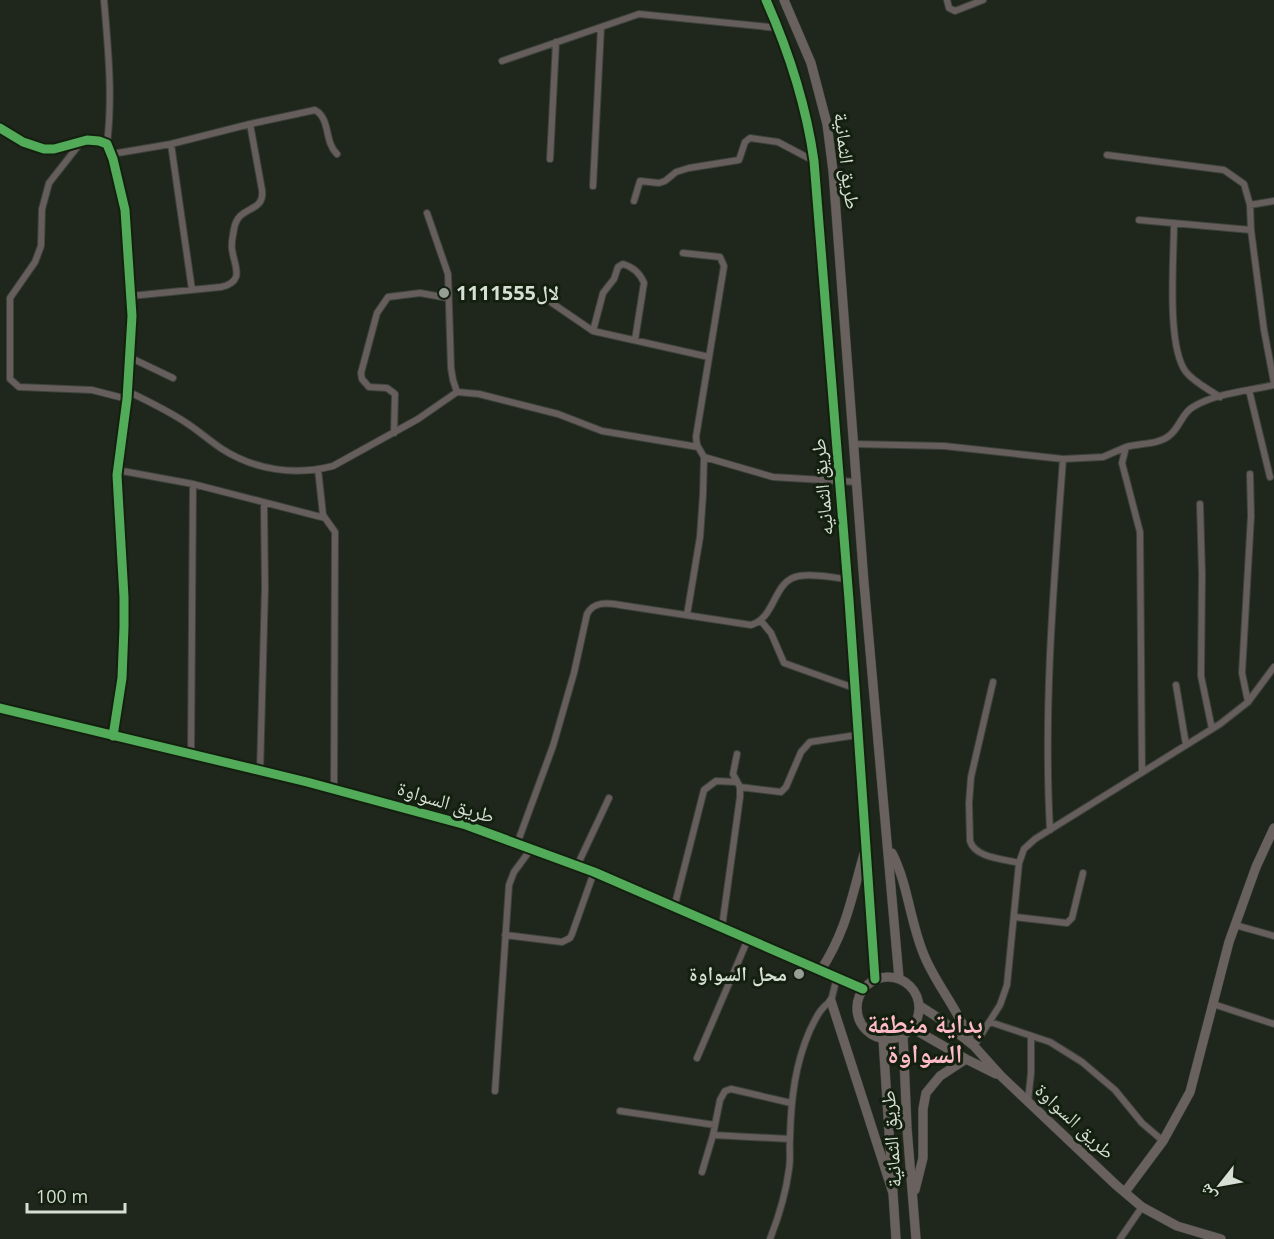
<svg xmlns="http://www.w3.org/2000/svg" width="1274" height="1239" viewBox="0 0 1274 1239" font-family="'Open Sans','Noto Naskh Arabic',sans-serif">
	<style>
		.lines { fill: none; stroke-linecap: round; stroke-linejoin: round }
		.street-casing { stroke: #3d433a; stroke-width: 8 }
		.secondary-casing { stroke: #3d433a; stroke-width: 10 }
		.street { stroke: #665d5d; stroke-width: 6 }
		.secondary { stroke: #69615e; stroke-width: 9 }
		.cycleway-casing { stroke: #14200f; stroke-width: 13 }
		.cycleway { stroke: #51ab58; stroke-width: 9 }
		.poi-dot { fill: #979e94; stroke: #14200f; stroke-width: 2 }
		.labels { text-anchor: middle; stroke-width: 6; stroke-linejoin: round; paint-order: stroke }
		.street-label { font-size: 20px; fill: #d7dfd4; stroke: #14200f }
		.poi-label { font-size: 20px; font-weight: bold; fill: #d7dfd4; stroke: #14200f; text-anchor: start }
		.district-label { font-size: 26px; font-weight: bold; fill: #ffbbc7; stroke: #14200f }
	</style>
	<rect width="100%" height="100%" fill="#1f261c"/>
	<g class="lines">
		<!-- street casing -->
		<g class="street-casing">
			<path id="street" d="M104,0C108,49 113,95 107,144
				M947,0L949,8L955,11L983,0
				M502,61L639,14L778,28
				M250,124L315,110C331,119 324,142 337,154
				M0,128L23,142L44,149H54L87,140L99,141L107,144L113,159L125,210L132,316L127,399L117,475L124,597V627L122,678L113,736
				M82,141L49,183L42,209L41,246L35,262L10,298V379L19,387L92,390L127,399
				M171,144L192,290
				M112,154L171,144L250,124L262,190C265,214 238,204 234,229C233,236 231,242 232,249C234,266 246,281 221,287L131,296
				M1107,155L1224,170L1244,184L1250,205L1251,230L1264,330L1274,383
				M550,159L556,42
				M593,186L601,27
				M634,201L640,181L659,183L665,181L676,172L689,168L739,160L745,142L750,138L778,142L814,161
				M1250,205L1274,201
				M427,213L448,274L451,368L453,380L457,392
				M1139,220L1251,230
				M1174,223C1174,257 1166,346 1186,372C1194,382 1208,389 1220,397
				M683,253L720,257L724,266L696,437L697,445L704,457L703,495L700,537L687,615
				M552,303L593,331L709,357
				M593,331L603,293L614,279L618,267L623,264C633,267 640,273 644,283L635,340
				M129,357L173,378
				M1249,390L1270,477
				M127,391C148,401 169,411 188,424C200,432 210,441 222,449C255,470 295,476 333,466L418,419L457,392L479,394L558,414L602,431L698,447
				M394,433L395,394L387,388L369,387L362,379L361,373L377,313L388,297L420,293L448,298
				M854,444L944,446L1063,459L1103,457L1126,447
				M704,457L773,477L857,482
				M318,469L323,515L335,532L334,789
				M117,470L193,484L325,518
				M1200,504L1202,574L1201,676L1212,729
				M761,621L771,633L784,663L854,688
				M993,682L971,777L969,803L970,841C975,858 1004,859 1019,863
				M1176,685L1186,745
				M1248,702L1242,673L1251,516L1250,474
				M191,755L193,484
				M260,772L265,587L264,504
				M1142,772L1140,532L1122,463L1126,447C1139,443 1159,445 1170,435C1180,427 1182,413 1193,407C1216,393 1248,391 1274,385
				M740,787L781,792L786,787L801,752L810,742L857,735
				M1050,830C1043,706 1054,582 1063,459
				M517,844L553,746L574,673L587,614C594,601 607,603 620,605L751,625C776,618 773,580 799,576C815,573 832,578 848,579
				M577,866L609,798
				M674,908L704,790L716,781L737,782
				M1015,917L1067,923L1072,918L1083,873
				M1235,925L1274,936
				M722,927L740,797V787L733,774L737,754
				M505,935L562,942L570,938L572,934L594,872
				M1213,1004L1274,1024
				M990,1022L1050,1042L1082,1062L1115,1090L1142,1123L1163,1141
				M974,1046L1000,1005L1007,985L1019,863L1024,849L1035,839L1220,724L1248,702L1274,667
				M697,1058L748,939
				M495,1091L509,885L514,872L531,849
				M1028,1101L1031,1073V1036
				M620,1111L715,1125
				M713,1135L790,1139
				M702,1172L713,1135L720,1100L725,1091L731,1089L791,1103
				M770,1239C779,1216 786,1193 789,1169C791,1158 789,1147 790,1137C791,1099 795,1064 810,1030C816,1018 820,1008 831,1001L837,977
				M1120,1239L1142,1207"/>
		</g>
		<!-- secondary casing -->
		<g class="secondary-casing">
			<path id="secondary" d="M766,0C789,52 806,104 814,161L849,600L875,979
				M784,0L811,63L827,124L833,171L864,583L899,978
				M0,708L307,782L466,825L594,872L863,989
				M892,853C908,884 910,922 924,955C936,985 959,1010 970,1041
				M821,970C847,929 851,899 864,854
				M857 1008a31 31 0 1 1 62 0a31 31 0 1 1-62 0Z
				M831,1001L893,1193
				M920,1006L940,1019L974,1046L1001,1076L1116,1185L1142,1207L1177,1226L1221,1239
				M912,1028L966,1059L996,1074
				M903,1035L907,1128L916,1239
				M883,1039L896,1239
				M915,1190L923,1158V1109L926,1093L940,1076L966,1059
				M1125,1192L1163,1141L1190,1092L1229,942L1256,867L1274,828"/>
		</g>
		<!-- street -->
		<use href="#street" class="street"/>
		<!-- secondary -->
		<use href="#secondary" class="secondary"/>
		<!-- cycleway casing -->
		<g class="cycleway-casing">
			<path id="cycleway" d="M766,0C789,52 806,104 814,161L849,600L875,979
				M0,128L23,142L44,149H54L87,140L99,141L107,144L113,159L125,210L132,316L127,399L117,475L124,597V627L122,678L113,736
				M0,708L307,782L466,825L594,872L863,989"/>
		</g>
		<!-- cycleway -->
		<use href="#cycleway" class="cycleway"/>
	</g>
	<!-- markers -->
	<g class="poi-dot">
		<circle cx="444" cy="293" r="6"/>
		<circle cx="799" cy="974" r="6"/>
	</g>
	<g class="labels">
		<!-- street labels -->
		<g class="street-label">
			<text transform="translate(847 161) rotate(83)" y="7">طريق الثمانية</text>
			<text transform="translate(822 487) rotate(-95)" y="7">طريق الثمانيه</text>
			<text transform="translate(446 802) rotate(17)" y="7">طريق السواوة</text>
			<text transform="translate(1075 1121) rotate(43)" y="7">طريق السواوة</text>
			<text transform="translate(891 1139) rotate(-94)" y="7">طريق الثمانية</text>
		</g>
		<!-- poi labels -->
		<g class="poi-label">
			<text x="456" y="300">1111555لال</text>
			<text x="787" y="981" text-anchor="end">محل السواوة</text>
		</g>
		<!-- district labels -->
		<g class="district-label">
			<text x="925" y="1033">بداية منطقة<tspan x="925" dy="30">السواوة</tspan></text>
		</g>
	</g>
	<!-- north arrow -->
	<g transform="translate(1220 1185) rotate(239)" stroke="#14200f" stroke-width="4.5" paint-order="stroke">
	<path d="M0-4.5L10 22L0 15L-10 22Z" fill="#d7dfd4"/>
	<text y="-9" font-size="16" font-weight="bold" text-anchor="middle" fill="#d7dfd4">ش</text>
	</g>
	<!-- scale -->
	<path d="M27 1203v9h98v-9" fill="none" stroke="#d7dfd4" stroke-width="3"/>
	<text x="36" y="1203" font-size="18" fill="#d7dfd4" stroke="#14200f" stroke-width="4.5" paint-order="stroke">100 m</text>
</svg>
